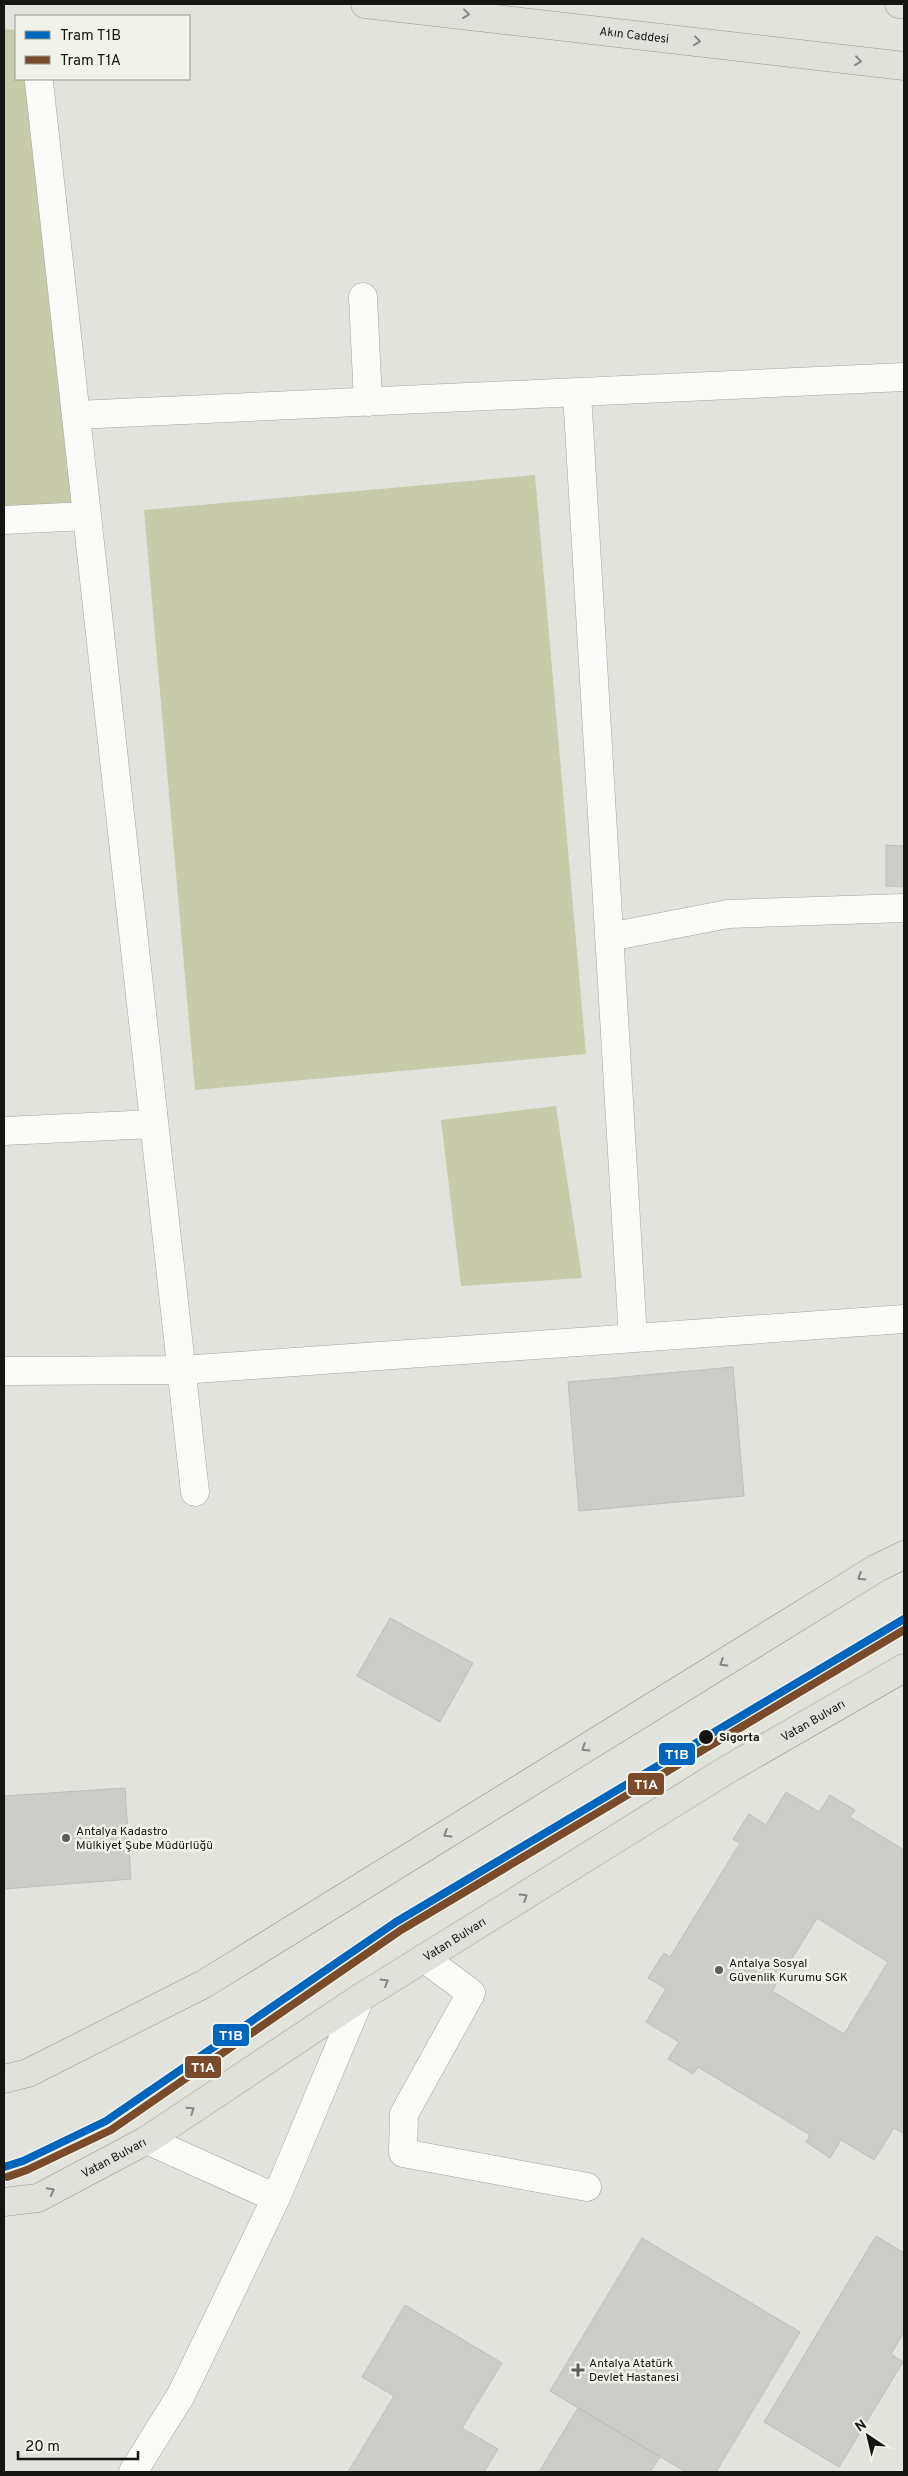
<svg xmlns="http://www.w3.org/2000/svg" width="908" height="2476" viewBox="0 0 908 2476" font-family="Overpass,sans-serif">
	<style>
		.green { fill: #c8cbaa }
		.building { fill: #ccccc8; stroke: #bebeba; fill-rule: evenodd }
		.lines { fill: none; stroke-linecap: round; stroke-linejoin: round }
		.minor-casing { stroke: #a4a4a0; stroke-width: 29 }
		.major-casing { stroke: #98998e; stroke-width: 29 }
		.minor { stroke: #fbfbfa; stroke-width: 28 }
		.major { stroke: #e0e1db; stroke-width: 28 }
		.tram-1-casing { stroke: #f1f2e9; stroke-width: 11 }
		.tram-2-casing { stroke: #f1f2e9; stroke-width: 11 }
		.tram-1 { stroke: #0065bd; stroke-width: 8 }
		.tram-2 { stroke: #7a4b2a; stroke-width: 8 }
		.oneway { stroke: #858681 }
		.stop-dot { fill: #151613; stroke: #f1f2e9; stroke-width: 2 }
		.poi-dot { fill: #5d5e5a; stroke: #f1f2e9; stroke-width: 2 }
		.labels { text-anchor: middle; stroke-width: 5; stroke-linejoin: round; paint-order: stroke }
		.street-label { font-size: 12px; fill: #151613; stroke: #f1f2e9 }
		.stop-label { font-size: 12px; font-weight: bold; fill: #151613; stroke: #f1f2e9; text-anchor: start }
		.poi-label { font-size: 12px; fill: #151613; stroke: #f1f2e9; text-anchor: start }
		.line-badge { stroke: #f1f2e9; stroke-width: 2 }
		.badge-label { font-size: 14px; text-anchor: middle; font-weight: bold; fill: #fff }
	</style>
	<rect width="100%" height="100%" fill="#e3e3de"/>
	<!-- green -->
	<path class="green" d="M4,29L16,30V79H38L87,516L4,520Z
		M535,475L586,1054L195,1090L144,510Z
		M556,1106L582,1278L461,1286L441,1120Z"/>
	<!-- building -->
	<path class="building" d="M886,845L904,846V887L886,886Z
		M733,1367L744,1496L579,1511L568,1382Z
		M390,1618L473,1663L440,1722L357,1676Z
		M125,1788L131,1879L4,1889V1796Z
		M786,1792L819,1812L830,1795L855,1810L850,1817L904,1850V2134L894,2128L874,2160L841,2140L830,2158L806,2142L810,2135L698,2067L693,2074L668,2059L679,2042L646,2022L666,1989L648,1978L664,1953L670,1957L740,1843L733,1839L749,1814L766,1825ZM817,1918L888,1962L844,2034L772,1991Z
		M876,2236L904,2253V2332L891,2354L903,2362L839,2467L764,2422Z
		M642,2238L800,2332L716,2472H686L550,2391Z
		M405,2305L502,2363L462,2428L498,2449L484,2472H348L394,2396L362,2377Z
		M578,2408L660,2457L650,2472H539Z"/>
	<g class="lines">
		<!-- minor casing -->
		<g class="minor-casing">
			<path id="minor" d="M39,82L195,1492
				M363,297L368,402
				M577,393L633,1338
				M76,415L904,377
				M4,520L87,516
				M609,937L728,914L904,908
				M4,1131L154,1124
				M4,1371L181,1370L904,1319
				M424,1958L471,1993L404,2114L403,2153L587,2187
				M147,2140L276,2198
				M133,2472L181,2395L276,2198L360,1998"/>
		</g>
		<!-- major casing -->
		<g class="major-casing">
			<g id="major">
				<path id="s1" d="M365,4L904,66"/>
				<path d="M899,4H904"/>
				<path d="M4,2079L28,2073L204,1984L877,1568L904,1555"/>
				<path id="s2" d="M4,2202L38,2198L147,2140L360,1998L725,1771L904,1668"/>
			</g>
		</g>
		<!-- minor -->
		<use href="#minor" class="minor"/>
		<!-- major -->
		<use href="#major" class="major"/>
		<!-- tram-1 casing -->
		<g class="tram-1-casing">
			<path id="tram-1" d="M4,2167L23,2161L106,2121L396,1922L904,1619"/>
		</g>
		<!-- tram-2 casing -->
		<g class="tram-2-casing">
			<path id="tram-2" d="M7,2177L27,2170L111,2130L401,1930L904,1630"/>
		</g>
		<!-- tram-1 -->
		<use href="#tram-1" class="tram-1"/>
		<!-- tram-2 -->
		<use href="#tram-2" class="tram-2"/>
	</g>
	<!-- one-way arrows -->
	<defs><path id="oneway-chevron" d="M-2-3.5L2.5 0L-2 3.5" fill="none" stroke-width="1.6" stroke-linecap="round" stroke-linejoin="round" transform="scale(1.25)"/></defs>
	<g class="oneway">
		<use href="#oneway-chevron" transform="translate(466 14) rotate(7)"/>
		<use href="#oneway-chevron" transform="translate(697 41) rotate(7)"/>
		<use href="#oneway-chevron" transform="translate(858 61) rotate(7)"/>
		<use href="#oneway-chevron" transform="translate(861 1577) rotate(148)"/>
		<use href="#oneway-chevron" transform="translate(723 1663) rotate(148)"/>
		<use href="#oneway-chevron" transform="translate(585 1748) rotate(148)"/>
		<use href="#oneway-chevron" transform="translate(447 1834) rotate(148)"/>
		<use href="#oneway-chevron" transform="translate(524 1897) rotate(-32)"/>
		<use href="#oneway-chevron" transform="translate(385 1982) rotate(-31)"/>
		<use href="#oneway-chevron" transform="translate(191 2110) rotate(-34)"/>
		<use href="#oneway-chevron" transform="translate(51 2191) rotate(-28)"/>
	</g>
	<!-- markers -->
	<circle class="stop-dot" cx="706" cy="1737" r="8"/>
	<g class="poi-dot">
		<circle cx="66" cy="1838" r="5"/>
		<circle cx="719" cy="1970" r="5"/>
		<path d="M575.5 2362.5h5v5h5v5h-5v5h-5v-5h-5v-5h5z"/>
	</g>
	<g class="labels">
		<!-- street labels -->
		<g class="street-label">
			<text dy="4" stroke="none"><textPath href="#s1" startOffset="271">Akın Caddesi</textPath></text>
			<text dy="4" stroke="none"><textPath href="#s2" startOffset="945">Vatan Bulvarı</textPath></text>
			<text dy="4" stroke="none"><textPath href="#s2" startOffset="525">Vatan Bulvarı</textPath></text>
			<text dy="4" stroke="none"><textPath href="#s2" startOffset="120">Vatan Bulvarı</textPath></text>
		</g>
		<!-- stop labels -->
		<g class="stop-label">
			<text x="719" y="1741">Sigorta</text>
		</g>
		<!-- poi labels -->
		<g class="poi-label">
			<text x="76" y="1835">Antalya Kadastro<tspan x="76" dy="14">Mülkiyet Şube Müdürlüğü</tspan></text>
			<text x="729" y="1967">Antalya Sosyal<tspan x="729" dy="14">Güvenlik Kurumu SGK</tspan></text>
			<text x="589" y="2367">Antalya Atatürk<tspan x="589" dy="14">Devlet Hastanesi</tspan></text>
		</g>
	</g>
	<g class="line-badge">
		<rect x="658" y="1742" width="38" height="24" rx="5" fill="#0065bd"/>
		<rect x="627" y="1772" width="38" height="24" rx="5" fill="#7a4b2a"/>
		<rect x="212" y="2023" width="38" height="24" rx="5" fill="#0065bd"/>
		<rect x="184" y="2055" width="38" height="24" rx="5" fill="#7a4b2a"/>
	</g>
	<g class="badge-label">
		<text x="677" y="1759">T1B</text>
		<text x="646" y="1789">T1A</text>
		<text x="231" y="2040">T1B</text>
		<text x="203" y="2072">T1A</text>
	</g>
	<!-- border -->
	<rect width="908" height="2476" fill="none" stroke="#151613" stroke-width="10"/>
	<!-- legend -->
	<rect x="15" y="15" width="175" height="65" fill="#f1f2e9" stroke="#999a93"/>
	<rect x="25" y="31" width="25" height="8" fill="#0065bd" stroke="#999a93"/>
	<text x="60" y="40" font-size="15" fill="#151613">Tram T1B</text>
	<rect x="25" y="56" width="25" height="8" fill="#7a4b2a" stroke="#999a93"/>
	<text x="60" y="65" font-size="15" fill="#151613">Tram T1A</text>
	<!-- north arrow -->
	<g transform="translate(868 2436) rotate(325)" stroke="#f1f2e9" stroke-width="4" paint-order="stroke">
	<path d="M0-4L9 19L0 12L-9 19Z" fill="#151613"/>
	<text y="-8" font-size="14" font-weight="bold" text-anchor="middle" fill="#151613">N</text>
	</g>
	<!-- scale -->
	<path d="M18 2451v8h120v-8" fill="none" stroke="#151613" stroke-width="2.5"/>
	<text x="25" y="2451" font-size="15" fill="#151613" stroke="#f1f2e9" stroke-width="4" paint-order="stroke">20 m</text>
</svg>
